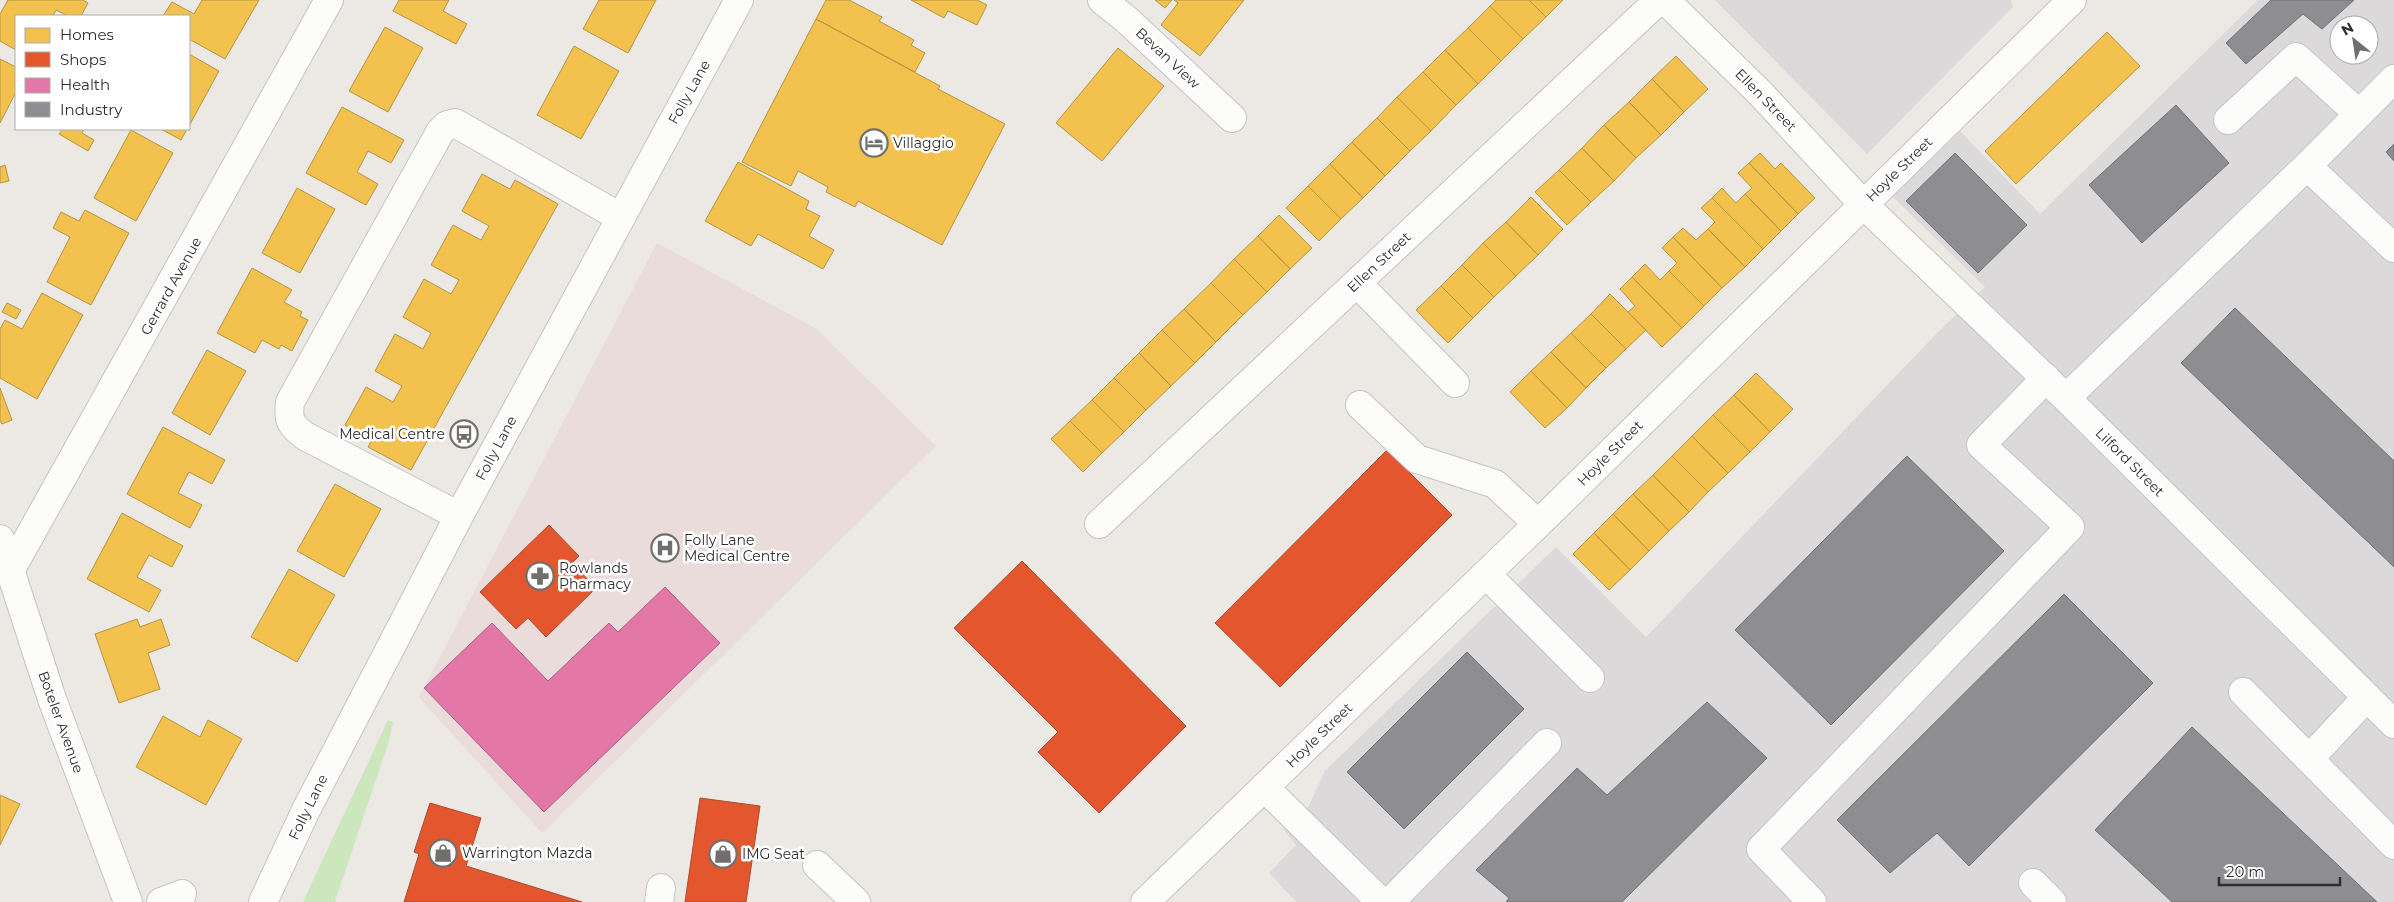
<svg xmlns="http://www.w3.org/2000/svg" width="2394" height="902" viewBox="0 0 2394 902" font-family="Montserrat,sans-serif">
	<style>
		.industrial { fill: #dcd9db; fill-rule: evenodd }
		.medical { fill: #e9dcdb }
		.green { fill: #cee6be }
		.homes { fill: #f2c14e; stroke: #b79544 }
		.shops { fill: #e4572e; stroke: #ad4b2e }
		.health { fill: #e377a8; stroke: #ad6183 }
		.industry { fill: #8d8d92; stroke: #707074 }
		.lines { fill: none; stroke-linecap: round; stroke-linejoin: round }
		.minor-casing { stroke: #c5c4c5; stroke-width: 30 }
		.minor { stroke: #fcfcfb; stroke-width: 28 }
		.labels { text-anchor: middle; stroke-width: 5; stroke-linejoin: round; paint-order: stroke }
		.street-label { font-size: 14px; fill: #2e2e2e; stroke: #fff }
		.poi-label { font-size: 14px; fill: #2e2e2e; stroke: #fff; text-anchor: start }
	</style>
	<rect width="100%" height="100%" fill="#ece8e4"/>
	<!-- industrial -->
	<path class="industrial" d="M1715,0H2011L2013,7L1867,154Z
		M2258,0H2394V902H1296L1269,873L1296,845L1283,829L1308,807L1325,771L1556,547L1646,637L1939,331L1985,287L1893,197L1960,131L2040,214ZM2339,25H2369V55H2339Z"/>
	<!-- medical -->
	<path class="medical" d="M657,243L815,328L936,446L542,833L419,697Z"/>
	<!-- green -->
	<path class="green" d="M388,720L393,722L389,741L335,902H303Z"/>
	<!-- homes -->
	<path class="homes" d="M8,0H83L88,3L81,16H68L56,10L53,16H16V50L0,41V14Z
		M202,0H259L225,59L189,39V16H163L172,2L194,14Z
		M399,0H449L443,11L467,24L456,44L393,11Z
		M599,0H656L628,53L583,29Z
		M826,0H849L882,17L879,21L914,40L911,45L925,53L915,72L816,19Z
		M911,0H977L987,5L977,25L948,11L944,18Z
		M1155,0H1172L1165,8Z
		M1174,0H1244L1200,56L1161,25L1178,3Z
		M1496,0H1529L1546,17L1523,39L1490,6Z
		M1529,0H1563L1546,17Z
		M1490,6L1523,39L1501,61L1468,28Z
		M816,19L940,86L938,89L1005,124L942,245L858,201L855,207L826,192L828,187L798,171L791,186L742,162Z
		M385,27L423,48L388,112L349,91Z
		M1468,28L1501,61L1478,84L1445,50Z
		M2107,32L2140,66L2016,184L1985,151Z
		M574,46L619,71L581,139L537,115Z
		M1118,48L1164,86L1102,161L1056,123Z
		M1445,50L1478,84L1456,105L1423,72Z
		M189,54L219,71L189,126Z
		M1676,56L1708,89L1684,112L1652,79Z
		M0,59L16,67V92L0,123Z
		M1423,72L1456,105L1431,131L1397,97Z
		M1652,79L1684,112L1661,135L1629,102Z
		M1397,97L1431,131L1410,151L1377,118Z
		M1629,102L1661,135L1636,158L1604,125Z
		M342,107L404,140L391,163L368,151L357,172L378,184L366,205L306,173Z
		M1377,118L1410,151L1385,176L1352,142Z
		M1604,125L1636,158L1614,181L1582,148Z
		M63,129H84L82,133L94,140L88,151L59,134Z
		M161,129H187L181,140Z
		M131,130L173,153L136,221L94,198Z
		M1352,142L1385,176L1363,198L1330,164Z
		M1582,148L1614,181L1591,202L1559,170Z
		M1760,153L1775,169L1781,163L1815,198L1798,214L1749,163Z
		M738,162L809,201L806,209L820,216L809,236L834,250L823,269L758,234L751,246L705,221Z
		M1749,163L1798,214L1781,231L1745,194L1752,188L1738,173Z
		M1330,164L1363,198L1341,219L1308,186Z
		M5,165L9,181L0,183V167Z
		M1559,170L1591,202L1567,225L1535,192Z
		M482,174L510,189L515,180L558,204L411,470L368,447L372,440L345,425L366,387L393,402L402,386L375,371L395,334L423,349L431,333L403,317L424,279L451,294L459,280L431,265L453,225L481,240L489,226L462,211Z
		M1308,186L1341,219L1319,241L1286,208Z
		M297,188L335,209L300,273L262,253Z
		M1722,188L1736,203L1745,194L1781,231L1763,249L1712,198Z
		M1531,197L1563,229L1538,255L1506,222Z
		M1712,198L1763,249L1745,267L1708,229L1715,222L1701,208Z
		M85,210L129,233L91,305L47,282L70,237L53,228L61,212L79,221Z
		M1279,215L1312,248L1290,269L1258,236Z
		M1506,222L1538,255L1516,276L1483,243Z
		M1683,228L1696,240L1708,229L1745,267L1722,288L1673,237Z
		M1258,236L1290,269L1267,292L1234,259Z
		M1673,237L1722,288L1704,306L1669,271L1677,263L1662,248Z
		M1483,243L1516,276L1494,297L1462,265Z
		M1234,259L1267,292L1243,315L1211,283Z
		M1645,264L1660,280L1669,271L1704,306L1682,328L1632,277Z
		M1462,265L1494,297L1473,318L1441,286Z
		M252,268L292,290L284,302L302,312L300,316L308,320L292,351L281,345L279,349L262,340L255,353L217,333Z
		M1632,277L1682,328L1662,347L1628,312L1635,306L1620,289Z
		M1211,283L1243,315L1216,342L1184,309Z
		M1441,286L1473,318L1448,343L1416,310Z
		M42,293L83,315L37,399L0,378V329L5,320L22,329Z
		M1610,294L1646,330L1626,349L1591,314Z
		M7,303L21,310L16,319L2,312Z
		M1184,309L1216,342L1195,363L1162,330Z
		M1591,314L1626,349L1606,368L1571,333Z
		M1162,330L1195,363L1171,386L1139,353Z
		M1571,333L1606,368L1586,388L1551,352Z
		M207,350L246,371L210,435L172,413Z
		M1551,352L1586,388L1567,408L1531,371Z
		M1139,353L1171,386L1146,410L1114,378Z
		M1531,371L1567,408L1545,428L1510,392Z
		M1756,373L1793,409L1770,432L1734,395Z
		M1114,378L1146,410L1124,432L1092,400Z
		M0,388L12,420L2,424L0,420Z
		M1734,395L1770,432L1750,452L1713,415Z
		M1092,400L1124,432L1102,453L1070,421Z
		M1713,415L1750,452L1728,473L1692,436Z
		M1070,421L1102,453L1083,472L1051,439Z
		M163,427L225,460L212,484L189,472L178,493L202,505L190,528L127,494Z
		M1692,436L1728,473L1708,492L1672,456Z
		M1672,456L1708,492L1689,512L1653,475Z
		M1653,475L1689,512L1669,531L1633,494Z
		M335,484L381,509L344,577L297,551Z
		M1633,494L1669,531L1649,551L1613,514Z
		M122,513L183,546L172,567L149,555L137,577L161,590L149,612L87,579Z
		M1613,514L1649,551L1630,570L1594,533Z
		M1594,533L1630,570L1609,590L1573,554Z
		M289,569L335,595L297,662L251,637Z
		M137,619L140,627L161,619L170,645L148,653L160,689L119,703L95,634Z
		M163,716L200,737L208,720L242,739L206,805L136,767Z
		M0,795L20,804L0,845Z"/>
	<!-- shops -->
	<path class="shops" d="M1387,450L1452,515L1280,687L1215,623Z
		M549,525L579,556L572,563L596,588L546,637L528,618L516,629L480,592Z
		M1022,561L1186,726L1099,813L1038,752L1058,732L954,628Z
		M700,798L760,806L746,902H685Z
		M430,803L481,818L466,866L582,902H404L419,854L414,852Z"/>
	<!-- health -->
	<path class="health" d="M665,587L720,643L544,812L424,688L492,623L548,681L609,623L618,632Z"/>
	<!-- industry -->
	<path class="industry" d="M2271,0H2354L2322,29L2303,14L2246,64L2226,43Z
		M2176,105L2229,163L2142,243L2089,185Z
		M2394,144V161L2386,152Z
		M1955,153L2027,225L1978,273L1906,201Z
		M2235,308L2394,461V567L2181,363Z
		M1907,456L2004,551L1831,725L1735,630Z
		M2064,594L2153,683L1969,866L1937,833L1890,873L1837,820Z
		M1467,652L1524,709L1404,829L1347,772Z
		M1707,702L1767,758L1622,902H1506L1509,898L1476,870L1577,768L1607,795Z
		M2192,727L2377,902H2172L2095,830Z"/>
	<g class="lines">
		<!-- minor casing -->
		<g class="minor-casing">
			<path id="minor" d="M1102,0L1127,20L1232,118
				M1665,0L1761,94L1863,204L2066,398L2394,724
				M2228,120L2296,57L2359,114
				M2307,166L2394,248
				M1357,283L1455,383
				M2066,398L2307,166L2394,79
				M1360,405L1417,459L1495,484L1538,524
				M459,516L305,436C290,425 288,420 290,402L440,132L447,125L455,123L620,217
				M1099,524L1659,0
				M0,539L52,699L128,902
				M0,567L10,571L329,0
				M1486,574L1590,678
				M2243,692L2394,845
				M2309,759L2367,697
				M1264,787L1381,902
				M817,865L856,902
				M2033,883L2052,902
				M161,902L182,894
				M263,902L306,810L459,516L739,0
				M659,902L661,888
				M1145,902L1538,524L2072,0
				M1390,902L1547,743
				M1812,902L1761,849L2070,527L1981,445L2046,378"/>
		</g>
		<!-- minor -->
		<use href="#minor" class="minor"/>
	</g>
	<!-- icons -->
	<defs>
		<g id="hotel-ring" transform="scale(1.4375)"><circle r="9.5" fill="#fff" stroke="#706f6e" stroke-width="1.5"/><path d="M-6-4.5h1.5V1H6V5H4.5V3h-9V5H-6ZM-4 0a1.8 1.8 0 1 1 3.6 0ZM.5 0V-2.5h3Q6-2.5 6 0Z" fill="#706f6e"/></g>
		<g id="bus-ring" transform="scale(1.4375)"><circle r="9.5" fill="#fff" stroke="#706f6e" stroke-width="1.5"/><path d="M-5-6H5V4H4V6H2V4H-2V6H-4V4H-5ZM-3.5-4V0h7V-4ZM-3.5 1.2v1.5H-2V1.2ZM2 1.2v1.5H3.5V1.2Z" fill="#706f6e"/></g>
		<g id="hospital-ring" transform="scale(1.4375)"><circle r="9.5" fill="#fff" stroke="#706f6e" stroke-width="1.5"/><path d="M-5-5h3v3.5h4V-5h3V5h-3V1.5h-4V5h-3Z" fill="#706f6e"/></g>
		<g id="pharmacy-ring" transform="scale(1.4375)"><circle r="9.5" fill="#fff" stroke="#706f6e" stroke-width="1.5"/><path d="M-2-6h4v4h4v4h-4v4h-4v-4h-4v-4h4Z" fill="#706f6e"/></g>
		<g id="shop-ring" transform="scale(1.4375)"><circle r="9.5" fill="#fff" stroke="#706f6e" stroke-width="1.5"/><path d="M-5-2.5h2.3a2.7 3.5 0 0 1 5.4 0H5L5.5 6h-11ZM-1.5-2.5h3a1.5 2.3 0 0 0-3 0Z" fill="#706f6e"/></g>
	</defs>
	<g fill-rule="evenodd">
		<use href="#hotel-ring" x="874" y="143"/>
		<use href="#bus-ring" x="464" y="434"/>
		<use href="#hospital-ring" x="665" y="548"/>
		<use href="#pharmacy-ring" x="540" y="576"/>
		<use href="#shop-ring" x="443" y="853"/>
		<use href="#shop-ring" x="723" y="854"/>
	</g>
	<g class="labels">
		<!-- street labels -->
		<g class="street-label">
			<text transform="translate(1168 58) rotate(43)" y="5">Bevan View</text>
			<text transform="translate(689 92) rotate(-61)" y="5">Folly Lane</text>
			<text transform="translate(1766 100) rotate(46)" y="5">Ellen Street</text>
			<text transform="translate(1899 169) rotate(-44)" y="5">Hoyle Street</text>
			<text transform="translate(1379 262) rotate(-43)" y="5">Ellen Street</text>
			<text transform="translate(171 286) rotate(-61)" y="5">Gerrard Avenue</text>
			<text transform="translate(496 448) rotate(-62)" y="5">Folly Lane</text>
			<text transform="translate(1610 453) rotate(-45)" y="5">Hoyle Street</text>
			<text transform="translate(2130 462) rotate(45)" y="5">Lilford Street</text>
			<text transform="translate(61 722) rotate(70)" y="5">Boteler Avenue</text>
			<text transform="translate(1319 735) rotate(-44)" y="5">Hoyle Street</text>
			<text transform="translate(308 807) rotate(-64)" y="5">Folly Lane</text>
		</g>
		<!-- poi labels -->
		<g class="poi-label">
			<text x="893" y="148">Villaggio</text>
			<text x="445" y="439" text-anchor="end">Medical Centre</text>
			<text x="684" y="545">Folly Lane<tspan x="684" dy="16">Medical Centre</tspan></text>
			<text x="559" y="573">Rowlands<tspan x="559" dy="16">Pharmacy</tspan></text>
			<text x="462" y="858">Warrington Mazda</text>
			<text x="742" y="859">IMG Seat</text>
		</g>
	</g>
	<!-- legend -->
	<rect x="15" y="15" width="175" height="115" fill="#ffffff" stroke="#ababab"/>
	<rect x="25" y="28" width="25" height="15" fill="#f2c14e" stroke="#ababab"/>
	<text x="60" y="40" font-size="15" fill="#2e2e2e">Homes</text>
	<rect x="25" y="52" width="25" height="15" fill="#e4572e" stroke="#ababab"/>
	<text x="60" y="65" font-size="15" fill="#2e2e2e">Shops</text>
	<rect x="25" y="78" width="25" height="15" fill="#e377a8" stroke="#ababab"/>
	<text x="60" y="90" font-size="15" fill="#2e2e2e">Health</text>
	<rect x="25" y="102" width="25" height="15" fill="#8d8d92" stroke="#ababab"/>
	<text x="60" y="115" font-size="15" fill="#2e2e2e">Industry</text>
	<!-- north arrow -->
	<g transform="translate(2354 40) rotate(330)"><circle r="24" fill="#ffffff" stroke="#ababab"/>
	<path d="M0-4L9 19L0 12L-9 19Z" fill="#706f6e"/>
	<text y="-8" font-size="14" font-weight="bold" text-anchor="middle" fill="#2e2e2e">N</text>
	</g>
	<!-- scale -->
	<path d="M2219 877v8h121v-8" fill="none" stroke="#2e2e2e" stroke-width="2.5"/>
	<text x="2226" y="877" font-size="15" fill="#2e2e2e" stroke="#ffffff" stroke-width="4" paint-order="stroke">20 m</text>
</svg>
